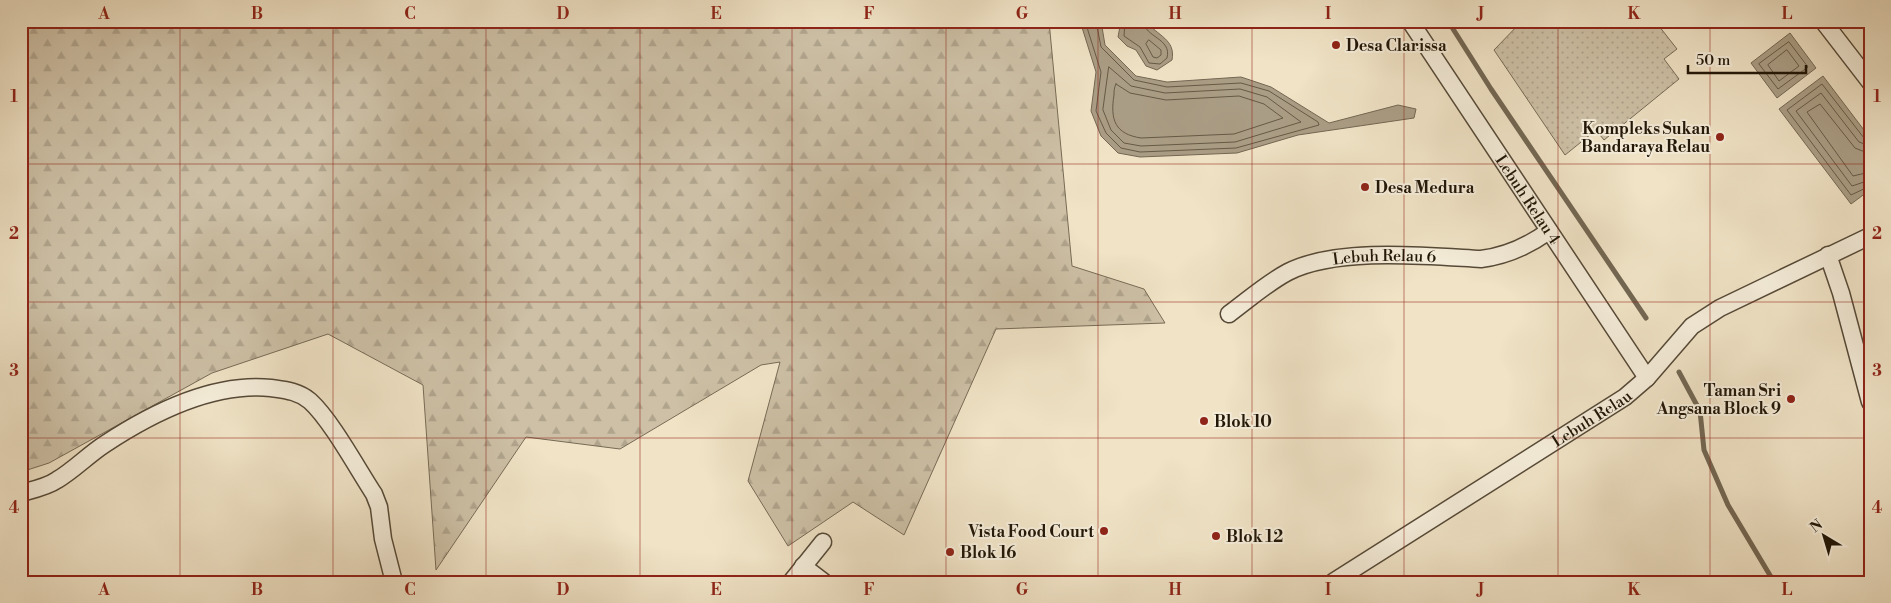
<svg xmlns="http://www.w3.org/2000/svg" width="1891" height="603" viewBox="0 0 1891 603" font-family="'Libre Bodoni',serif">
	<style>
		.grass { fill: url(#grass-dots); stroke: #776b56 }
		.forest { fill: url(#forest-firs); stroke: #776b56 }
		.water { fill: #aa9d85; stroke: #736753 }
		.lines { fill: none; stroke-linecap: round; stroke-linejoin: round }
		.shore { stroke: #665a46; stroke-width: 1 }
		.stream { stroke: #736753; stroke-width: 5 }
		.street-casing { stroke: #554937; stroke-width: 19 }
		.street { stroke: #f5edda; stroke-width: 16 }
		.grid { fill: none; stroke: #8f2418; stroke-width: 1; stroke-opacity: 0.55 }
		.poi-dot { fill: #8f2418; stroke: #f5edda; stroke-width: 2 }
		.labels { text-anchor: middle; stroke-width: 4; stroke-linejoin: round; paint-order: stroke }
		.poi-label { font-size: 16px; font-weight: bold; fill: #211607; stroke: #f5edda; text-anchor: start }
		.street-label { font-size: 16px; fill: #211607; stroke: #f5edda }
		.neatline { fill: none; stroke: #8f2418; stroke-width: 2 }
		.grid-label { font-size: 16px; text-anchor: middle; font-weight: bold; fill: #8f2418 }
	</style>
	<defs>
		<pattern id="grass-dots" width="8" height="8" patternUnits="userSpaceOnUse" patternTransform="scale(1.25)"><rect width="8" height="8" fill="#cdc0a6"/><path d="M2 2h.1M6 6h.1" fill="none" stroke="#b0a48d" stroke-width="1.8" stroke-linecap="round"/></pattern>
		<pattern id="forest-firs" width="22" height="20" patternUnits="userSpaceOnUse" patternTransform="scale(1.25)"><rect width="22" height="20" fill="#cdc0a6"/><path d="M5 1l3.5 6h-7zM16 11l3.5 6h-7z" fill="#b0a48d"/></pattern>
	</defs>
	<rect width="100%" height="100%" fill="#f0e3c6"/>
	<filter id="stains"><feTurbulence type="fractalNoise" baseFrequency=".004" numOctaves="4"/><feColorMatrix values="0 0 0 0 .2 0 0 0 0 .09 0 0 0 0 .02 0 0 0 .5 -.17"/></filter>
	<radialGradient id="worn" r=".72"><stop offset=".6" stop-color="#630" stop-opacity="0"/><stop offset="1" stop-color="#630" stop-opacity=".3"/></radialGradient>
	<!-- grass -->
	<path class="grass" d="M1522,21H1655L1677,49L1664,59L1679,79L1604,140L1596,130L1565,155L1494,50Z"/>
	<!-- forest -->
	<path class="forest" d="M21,21H1049L1072,266L1144,289L1165,323L996,329L904,535L853,502L788,546L748,481L780,362L761,365L620,449L526,437L436,570L423,385L328,334L212,373L49,463L21,472Z"/>
	<!-- water -->
	<path class="water" d="M1080,21H1101L1105,45L1136,76L1167,82L1241,77L1271,87L1329,123L1398,105L1416,109L1414,118L1298,135L1237,153L1140,157L1118,153L1101,136L1091,111L1096,72Z
		M1121,21H1146C1157,36 1176,39 1172,60L1157,70L1146,66L1136,50L1127,46L1118,37Z
		M1790,33L1816,68L1777,98L1751,63Z
		M1823,76L1870,138V190L1851,204L1779,109Z"/>
	<g class="lines">
		<!-- shore -->
		<path class="shore" d="M1085,21L1101,72L1096,111L1106,133L1121,148L1140,152L1236,148L1319,125L1318,122L1269,91L1241,83L1167,87L1134,80L1101,47L1096,21
			M1125,21L1124,36L1140,47L1149,63L1160,64L1167,58C1172,38 1145,38 1143,21
			M1149,40L1161,50V55L1157,58L1153,57L1146,44Z
			M1789,42L1808,67L1778,89L1759,64Z
			M1787,50L1799,66L1779,81L1768,65Z
			M1109,67L1131,86L1165,93L1240,89L1267,97L1301,122L1235,142L1141,146L1124,143L1111,130L1103,110Z
			M1116,84L1130,93L1166,100L1239,96L1264,104L1283,118L1234,134L1141,138C1115,134 1110,120 1114,95C1114,91 1114,88 1116,84Z
			M1870,140L1864,138L1822,84L1787,110L1851,195L1870,186
			M1870,146L1859,142L1821,93L1796,111L1852,186L1870,180
			M1870,154L1855,148L1820,104L1807,112L1853,176L1870,172"/>
		<!-- stream -->
		<path class="stream" d="M1448,21L1491,89L1646,318
			M1679,372L1700,411L1704,450L1728,505L1774,582"/>
		<!-- street casing -->
		<g class="street-casing">
			<g id="street">
				<path id="s1" d="M1410,21L1647,378"/>
				<path d="M1823,21L1870,82"/>
				<path d="M1828,255L1841,293L1870,402"/>
				<path id="s2" d="M1229,314C1248,300 1267,283 1288,272C1337,247 1427,256 1481,259C1507,256 1528,246 1549,231"/>
				<path d="M21,493C32,490 47,487 57,480C74,470 88,455 105,444C152,413 213,382 271,388C285,390 298,391 310,401C331,420 357,468 374,494L379,507L383,539L394,582"/>
				<path d="M803,566L824,582"/>
				<path d="M791,582L823,542"/>
				<path id="s3" d="M1333,582L1625,397L1647,378L1692,326L1720,308L1870,236"/>
			</g>
		</g>
		<!-- street -->
		<use href="#street" class="street"/>
	</g>
	<!-- grid -->
	<path class="grid" d="M180,21V582M333,21V582M486,21V582M640,21V582M792,21V582M946,21V582M1098,21V582M1252,21V582M1404,21V582M1558,21V582M1710,21V582M21,164H1870M21,302H1870M21,438H1870"/>
	<!-- markers -->
	<g class="poi-dot">
		<circle cx="1336" cy="45" r="5"/>
		<circle cx="1720" cy="137" r="5"/>
		<circle cx="1365" cy="187" r="5"/>
		<circle cx="1791" cy="399" r="5"/>
		<circle cx="1204" cy="421" r="5"/>
		<circle cx="1104" cy="531" r="5"/>
		<circle cx="1216" cy="536" r="5"/>
		<circle cx="950" cy="552" r="5"/>
	</g>
	<g class="labels">
		<!-- poi labels -->
		<g class="poi-label">
			<text x="1346" y="51">Desa Clarissa</text>
			<text x="1710" y="134" text-anchor="end">Kompleks Sukan<tspan x="1710" dy="18">Bandaraya Relau</tspan></text>
			<text x="1375" y="193">Desa Medura</text>
			<text x="1781" y="396" text-anchor="end">Taman Sri<tspan x="1781" dy="18">Angsana Block 9</tspan></text>
			<text x="1214" y="427">Blok 10</text>
			<text x="1094" y="537" text-anchor="end">Vista Food Court</text>
			<text x="1226" y="542">Blok 12</text>
			<text x="960" y="558">Blok 16</text>
		</g>
		<!-- street labels -->
		<g class="street-label">
			<text dy="6" stroke="none"><textPath href="#s1" startOffset="214">Lebuh Relau 4</textPath></text>
			<text dy="6" stroke="none"><textPath href="#s2" startOffset="171">Lebuh Relau 6</textPath></text>
			<text dy="6" stroke="none"><textPath href="#s3" startOffset="306">Lebuh Relau</textPath></text>
		</g>
	</g>
	<!-- margin -->
	<rect width="1891" height="603" fill="none" stroke="#f0e3c6" stroke-width="55"/>
	<!-- north arrow -->
	<g transform="translate(1824 536) rotate(322)" stroke="#f5edda" stroke-width="4" paint-order="stroke">
	<path d="M0-4L9 19L0 12L-9 19Z" fill="#211607"/>
	<text y="-8" font-size="14" font-weight="bold" text-anchor="middle" fill="#211607">N</text>
	</g>
	<!-- scale -->
	<path d="M1688 65v8h118v-8" fill="none" stroke="#211607" stroke-width="2.5"/>
	<text x="1696" y="65" font-size="15" fill="#211607" stroke="#f5edda" stroke-width="4" paint-order="stroke">50 m</text>
	<rect x="28" y="28" width="1836" height="548" class="neatline"/>
	<g class="grid-label">
		<text x="104" y="19">A</text>
		<text x="257" y="19">B</text>
		<text x="410" y="19">C</text>
		<text x="563" y="19">D</text>
		<text x="716" y="19">E</text>
		<text x="869" y="19">F</text>
		<text x="1022" y="19">G</text>
		<text x="1175" y="19">H</text>
		<text x="1328" y="19">I</text>
		<text x="1481" y="19">J</text>
		<text x="1634" y="19">K</text>
		<text x="1787" y="19">L</text>
		<text x="14" y="102">1</text>
		<text x="1877" y="102">1</text>
		<text x="14" y="239">2</text>
		<text x="1877" y="239">2</text>
		<text x="14" y="376">3</text>
		<text x="1877" y="376">3</text>
		<text x="14" y="513">4</text>
		<text x="1877" y="513">4</text>
		<text x="104" y="595">A</text>
		<text x="257" y="595">B</text>
		<text x="410" y="595">C</text>
		<text x="563" y="595">D</text>
		<text x="716" y="595">E</text>
		<text x="869" y="595">F</text>
		<text x="1022" y="595">G</text>
		<text x="1175" y="595">H</text>
		<text x="1328" y="595">I</text>
		<text x="1481" y="595">J</text>
		<text x="1634" y="595">K</text>
		<text x="1787" y="595">L</text>
	</g>
	<rect width="100%" height="100%" filter="url(#stains)"/>
	<rect width="100%" height="100%" fill="url(#worn)"/>
</svg>
